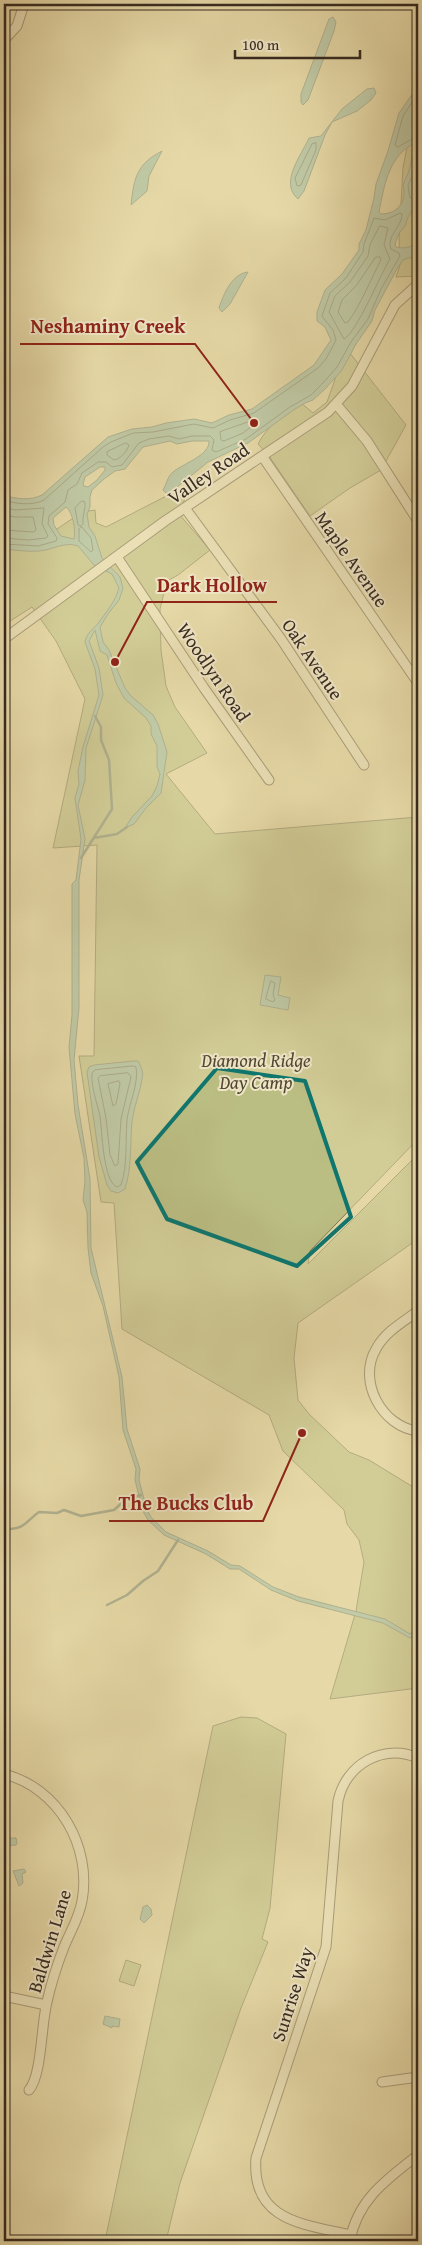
<svg xmlns="http://www.w3.org/2000/svg" width="422" height="2245" viewBox="0 0 422 2245" font-family="'Gentium Book Plus',serif">
	<style>
		.green { fill: #bbbe83; stroke: #797452 }
		.water { fill: #96baa7; stroke: #708071; fill-rule: evenodd }
		.lines { fill: none; stroke-linecap: round; stroke-linejoin: round }
		.shore { stroke: #667264; stroke-width: 1 }
		.stream { stroke: #708071; stroke-width: 2.5 }
		.minor-casing { stroke: #635642; stroke-width: 11 }
		.minor { stroke: #efe6c6; stroke-width: 9 }
		.marked { fill: none; stroke: #0f766e; stroke-width: 4; stroke-linejoin: round }
		.labels { text-anchor: middle; stroke-width: 4; stroke-linejoin: round; paint-order: stroke }
		.street-label { font-size: 19px; fill: #372a20; stroke: #efe6c6 }
		.park-label { font-size: 19px; font-style: italic; fill: #514834; stroke: #efe6c6 }
		.leader { fill: none; stroke: #8f2418; stroke-width: 2 }
		.callout-dot { fill: #8f2418; stroke: #efe6c6; stroke-width: 2 }
		.callout-label { font-size: 20px; text-anchor: middle; font-weight: bold; fill: #8f2418; stroke: #efe6c6; stroke-width: 4; stroke-linejoin: round; paint-order: stroke }
	</style>
	<rect width="100%" height="100%" fill="#e6d9a7"/>
	<filter id="stains"><feTurbulence type="fractalNoise" baseFrequency=".004" numOctaves="4"/><feColorMatrix values="0 0 0 0 .2 0 0 0 0 .09 0 0 0 0 .02 0 0 0 .5 -.17"/></filter>
	<radialGradient id="worn" r=".72"><stop offset=".6" stop-color="#630" stop-opacity="0"/><stop offset="1" stop-color="#630" stop-opacity=".3"/></radialGradient>
	<!-- green -->
	<path class="green" d="M418,103V280L417,276L396,277L400,265L399,239L403,168L407,147Z
		M346,348L406,425L381,470L350,488L310,516L269,456L258,444C267,426 284,414 300,402L313,413L327,402Z
		M176,491L187,493L179,514L210,550L178,575L167,581L160,609L161,650L166,686L175,707L207,753L166,774L215,834L418,817V1139L310,1251L308,1264L418,1154V1239L298,1323L294,1358L298,1400L309,1414L349,1452L369,1460L418,1490V1688L330,1699L356,1611L364,1562L359,1540L347,1524L344,1510L283,1451L269,1415L122,1329L114,1203L101,1202L79,1056H94L97,845L53,848L85,699L56,641L32,607L4,625V539L54,531L82,512L95,510L96,523L106,527Z
		M241,1717L257,1718L286,1734L270,1908L262,1939L268,1942L241,2008L180,2183L166,2241H105L213,1726Z
		M126,1960L141,1965L134,1986L119,1981Z"/>
	<!-- water -->
	<path class="water" d="M333,17L336,22L334,31L308,100L303,105L301,102V94L329,19Z
		M418,86V200L408,217L405,226L399,233L395,244L396,247C405,249 411,248 418,241V255L403,260L398,267L375,310L372,321L356,344L342,370L326,388L313,400L305,403L292,411L248,443L208,462L171,492L166,493L163,490C166,485 168,476 172,473C181,464 210,456 209,441H192L177,444L170,441L143,447L125,469L115,471L104,479L92,490L90,497V507L87,514L89,527L95,536L102,558L120,577L123,588L119,600L108,614L100,627L103,642L109,650L125,688L131,696L153,715L158,724L167,752L161,793L146,808L134,824L125,828L132,817L152,796L157,786L160,774L157,767V746L151,734V726L146,718L124,698L116,683L107,655L100,651L95,630L89,641L99,668L103,695L86,748L85,780L78,805L85,839L79,880V1008L74,1060L78,1105L90,1179L91,1248L122,1377L127,1429L140,1469L139,1480L147,1510L151,1517L166,1532L208,1551L231,1565L240,1566L273,1587L299,1597L385,1619L410,1634L418,1627V1633L410,1638L383,1623L298,1601L271,1590L239,1569H230L206,1554L164,1535L148,1520L143,1511L135,1480L136,1469L123,1430L119,1377L103,1306L91,1273L88,1248L87,1212L83,1200L85,1181L84,1158L75,1114L69,1047L72,1015V884L76,880L81,839L75,798L79,784L78,771L83,747L99,695L95,669L85,642C87,632 94,629 99,622C107,611 115,602 119,588L112,574L94,565L78,546C64,541 53,550 39,551C28,552 15,550 4,549V495C16,499 30,501 42,495L100,444L108,437L132,429L152,427L166,423L194,419L212,423L229,415L252,409L314,365L331,340L325,327L317,321V312L325,290L342,274L359,250V244L366,230L374,198L376,184L388,151L399,113ZM411,145H413L414,148L409,171L403,185C407,200 399,214 381,214L379,212C384,187 388,159 411,145ZM100,467H105V470L97,480L88,487L84,486L83,484L85,477ZM66,507C73,512 76,531 74,539L61,536L54,525L53,518Z
		M374,88L376,93L371,100L357,111L332,122L325,135L304,191L298,199C279,183 301,156 309,138L321,136L342,109L367,89Z
		M162,151L149,176L147,191L131,205C134,177 137,164 162,151Z
		M248,272L230,304L222,312L219,308C224,293 232,274 248,272Z
		M265,975L281,977L278,995L290,998L288,1010L260,1005Z
		M133,1061H138C141,1066 144,1073 142,1079C140,1093 134,1106 132,1121C130,1144 132,1167 125,1189L118,1193L111,1191L107,1185L99,1157L87,1072L89,1067L94,1065Z
		M4,1838H16L17,1843L16,1845L4,1846Z
		M24,1869L26,1872L22,1874L23,1883L19,1886L13,1871Z
		M147,1905L151,1909L152,1915L144,1923L140,1919L143,1907Z
		M105,2016L120,2019L119,2027L112,2026V2028L103,2024Z"/>
	<g class="lines">
		<!-- shore -->
		<path class="shore" d="M418,93L403,116L395,145L398,147L412,139L418,143
			M316,143V150L301,185L297,186L295,178L312,144Z
			M418,152L414,173L408,185L410,198L418,197
			M380,226L388,228L384,245L390,259C380,275 357,332 344,339L329,312L335,296L350,282L368,256L370,245Z
			M376,257H380L381,260C371,279 360,306 348,322L345,323L338,312L342,300L356,286Z
			M249,422L252,426L243,433L224,441L221,440L220,432Z
			M126,443L129,445C127,451 121,459 114,460L107,455V452Z
			M4,500C16,504 32,506 44,500L103,447L111,442L133,433L153,432L194,424L213,428L230,420L254,413L318,368L326,359L336,340L333,330L322,316L330,293L346,278L363,252L364,244L374,218L385,220L400,213L402,214C402,227 386,236 391,249L399,253L400,256L381,289L368,319L351,342L337,367L322,384L311,395L290,407L246,439L216,452L212,450L214,440L210,436H192L179,439L169,436L149,439L139,443L122,465L112,467L106,462H98L82,473L77,484L68,490L65,502L49,516L48,524L57,538L56,541L38,546L4,544
			M82,501L85,502C86,508 82,516 83,524L81,526L78,525L75,508Z
			M4,507L15,510L44,508L42,524L48,536L46,538L28,540L4,538
			M4,515L15,517H33L36,530L34,532L4,530
			M82,527L91,538L93,550L91,552L79,541V529Z
			M271,981L275,983L273,994L275,1000L273,1002L266,999Z
			M133,1066L136,1067C139,1084 129,1103 127,1120C125,1142 128,1165 121,1185L117,1187C103,1182 102,1130 100,1116C97,1103 91,1087 92,1073L95,1070Z
			M128,1073L131,1077L121,1119L118,1164L115,1166L110,1155L106,1118L98,1078L100,1076Z
			M119,1081L120,1084L116,1104L113,1106L108,1084Z"/>
		<!-- stream -->
		<path class="stream" d="M94,838L117,834L127,827
			M81,858L112,809L109,760L101,740V727L95,716
			M9,1529C26,1528 26,1521 39,1512L57,1513L64,1510L81,1516L114,1510L125,1500L141,1495
			M107,1605L127,1595L143,1581L158,1571L178,1540"/>
		<!-- minor casing -->
		<g class="minor-casing">
			<path id="minor" d="M4,40L17,26L24,4
				M336,404L367,441L418,521
				M262,456L416,680
				M185,508L281,639L364,765
				M117,557L204,688L269,780
				M4,639L165,521L328,412L352,386L395,305L418,284
				M418,1311C403,1322 385,1332 376,1349C357,1381 382,1427 418,1431
				M4,1774C59,1788 92,1847 82,1901C79,1918 70,1932 64,1947C57,1965 51,1984 47,2002C41,2025 42,2075 29,2090
				M4,1996L46,2005
				M382,2082L418,2077
				M351,2235C303,2224 251,2221 256,2158L326,1947L338,1801C346,1764 383,1743 418,1758
				M350,2241C357,2200 387,2179 418,2155"/>
		</g>
		<!-- minor -->
		<use href="#minor" class="minor"/>
	</g>
	<!-- marked area -->
	<path d="M0 0H422V2245H0ZM217,1068L305,1081L351,1217L297,1266L167,1219L137,1162Z" fill="#e6d9a7" fill-opacity=".55" fill-rule="evenodd"/>
	<path class="marked" d="M217,1068L305,1081L351,1217L297,1266L167,1219L137,1162Z"/>
	<g class="labels">
		<!-- street labels -->
		<g class="street-label">
			<text transform="translate(208 473) rotate(-34)" y="7">Valley Road</text>
			<text transform="translate(352 559) rotate(55)" y="7">Maple Avenue</text>
			<text transform="translate(313 659) rotate(56)" y="7">Oak Avenue</text>
			<text transform="translate(214 672) rotate(56)" y="7">Woodlyn Road</text>
			<text transform="translate(49 1941) rotate(-73)" y="7">Baldwin Lane</text>
			<text transform="translate(292 1994) rotate(-72)" y="7">Sunrise Way</text>
		</g>
		<!-- park labels -->
		<g class="park-label">
			<text x="256" y="1067">Diamond Ridge<tspan x="256" dy="22">Day Camp</tspan></text>
		</g>
	</g>
	<!-- callouts -->
	<path class="leader" d="M254 423L195 344H20M115 662L147 602H277M302 1433L263 1521H109"/>
	<g class="callout-dot">
		<circle cx="254" cy="423" r="5"/>
		<circle cx="115" cy="662" r="5"/>
		<circle cx="302" cy="1433" r="5"/>
	</g>
	<g class="callout-label">
		<text x="108" y="333">Neshaminy Creek</text>
		<text x="212" y="592">Dark Hollow</text>
		<text x="186" y="1510">The Bucks Club</text>
	</g>
	<!-- margin -->
	<rect width="422" height="2245" fill="none" stroke="#e6d9a7" stroke-width="20"/>
	<rect x="5" y="5" width="412" height="2235" fill="none" stroke="#372a20" stroke-width="2.5"/>
	<rect x="10" y="10" width="402" height="2225" fill="none" stroke="#372a20"/>
	<!-- scale -->
	<path d="M235 50v8h125v-8" fill="none" stroke="#372a20" stroke-width="2.5"/>
	<text x="242" y="50" font-size="15" fill="#372a20" stroke="#efe6c6" stroke-width="4" paint-order="stroke">100 m</text>
	<rect width="100%" height="100%" filter="url(#stains)"/>
	<rect width="100%" height="100%" fill="url(#worn)"/>
</svg>
